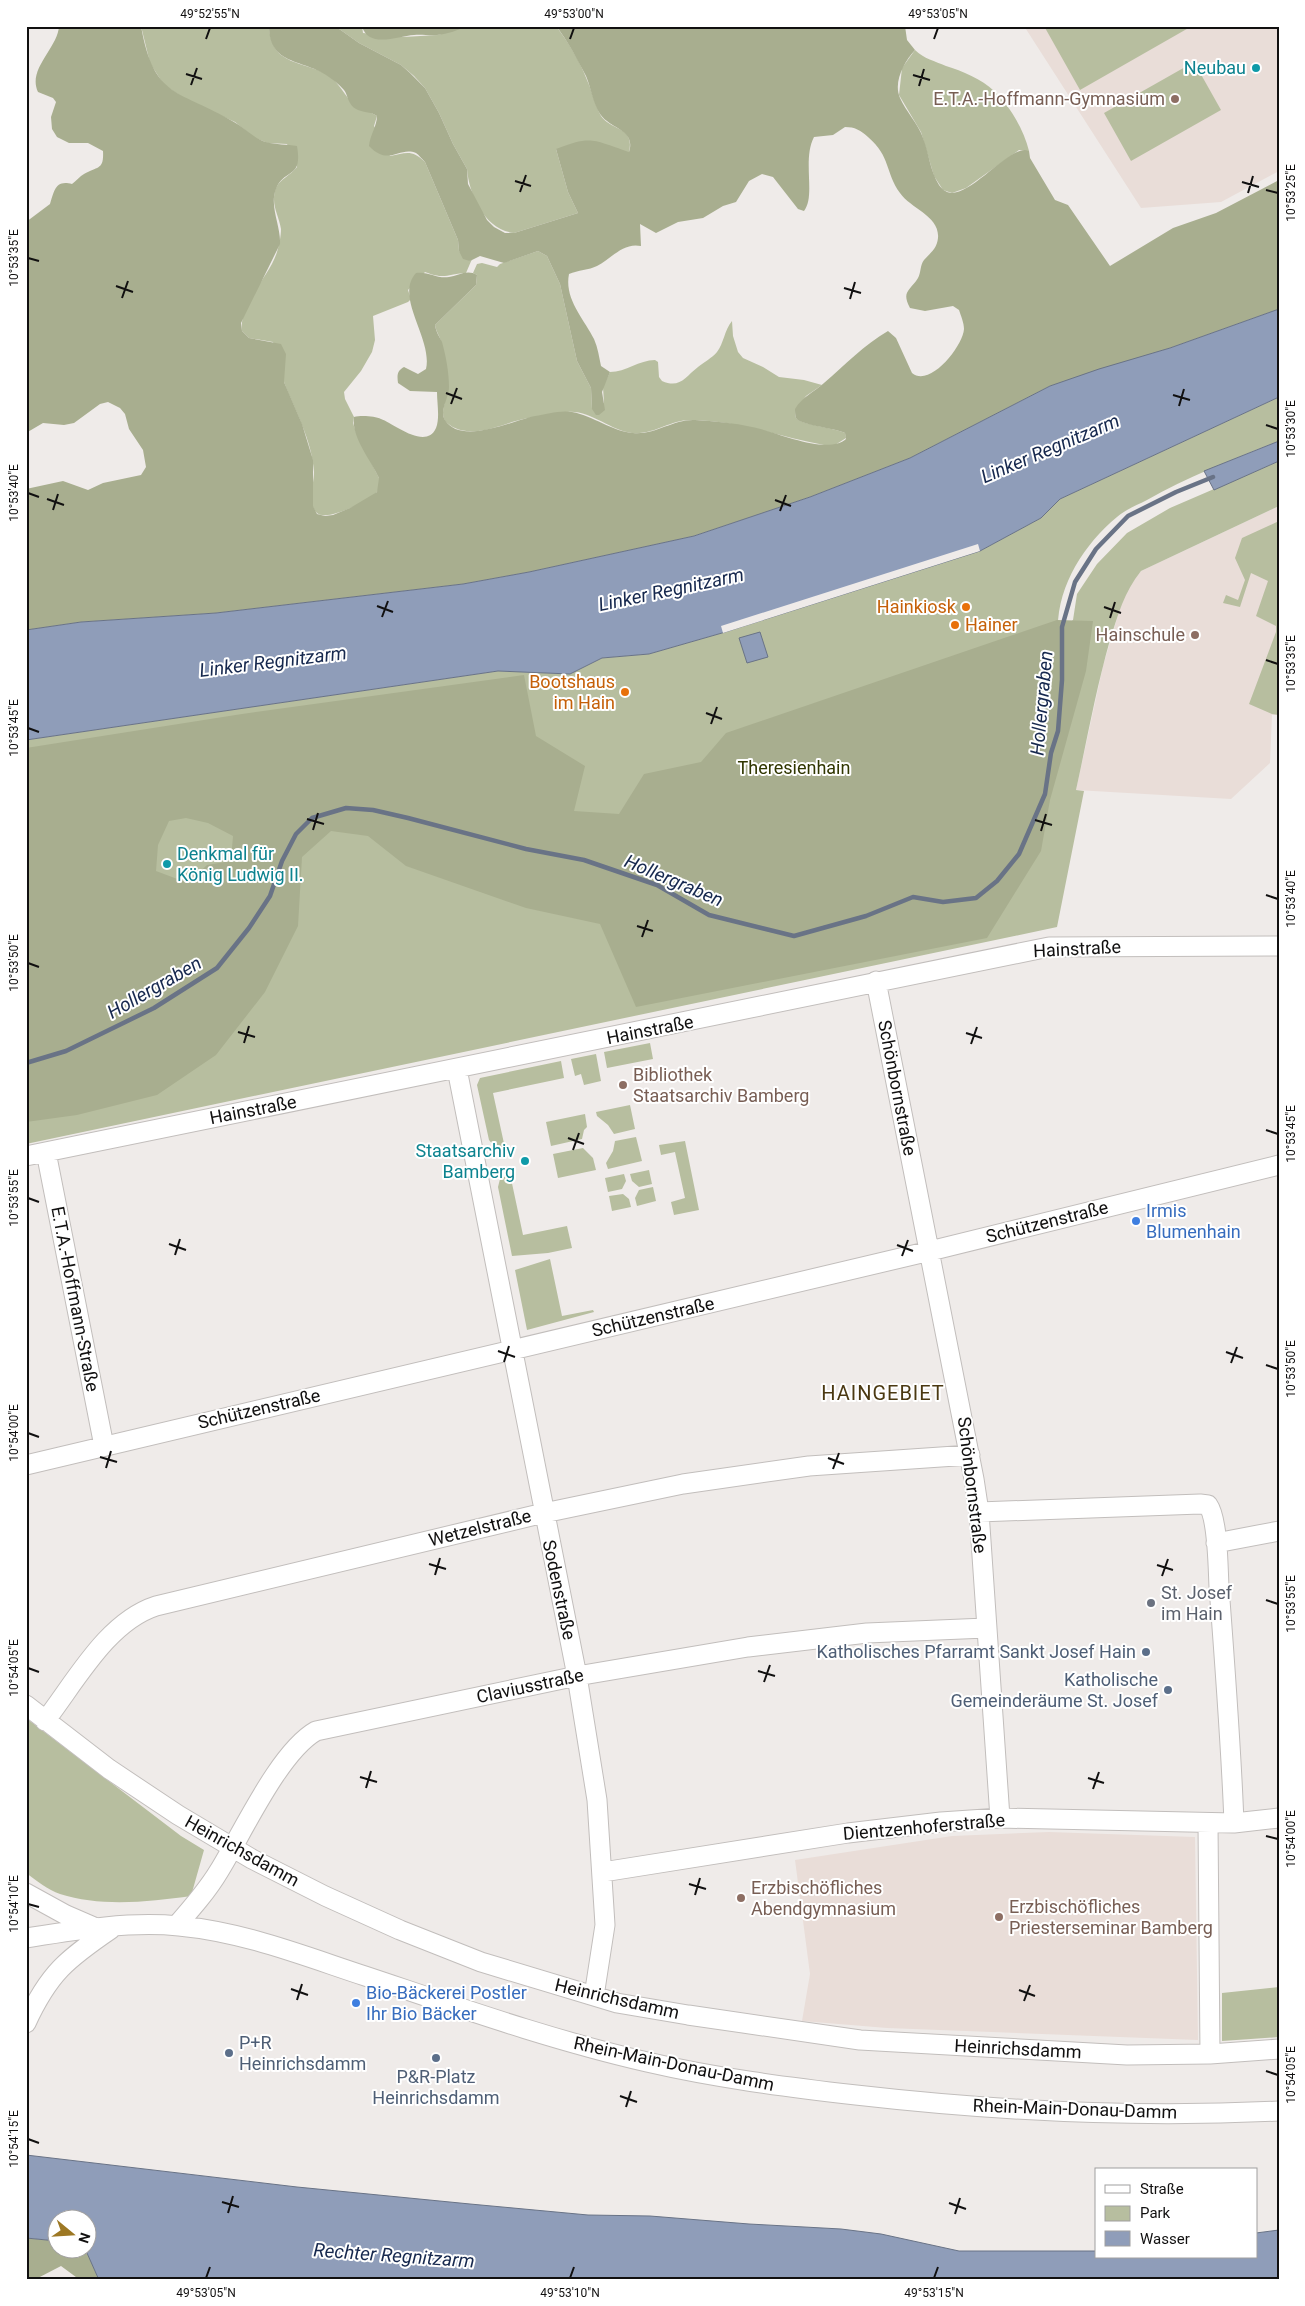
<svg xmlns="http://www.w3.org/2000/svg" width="1305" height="2306" viewBox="0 0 1305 2306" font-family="Roboto,sans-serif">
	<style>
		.built { fill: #e9ddd8 }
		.green { fill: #b7be9f }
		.forest { fill: #a8ae8f; fill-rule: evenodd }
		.water { fill: #8f9db9; stroke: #697386 }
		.pier { fill: #efebe9 }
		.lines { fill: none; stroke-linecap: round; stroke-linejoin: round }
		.stream { stroke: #697386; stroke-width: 4.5 }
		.minor-casing { stroke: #c2bebc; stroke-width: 21 }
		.minor { stroke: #fff; stroke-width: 19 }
		.ticks { fill: none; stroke: #111010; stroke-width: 2 }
		.culture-dot { fill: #0f9aa8; stroke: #fff; stroke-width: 2 }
		.education-dot { fill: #8d6e63; stroke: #fff; stroke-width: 2 }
		.food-dot { fill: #e8710a; stroke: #fff; stroke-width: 2 }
		.shop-dot { fill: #3f7fe0; stroke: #fff; stroke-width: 2 }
		.worship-dot { fill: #6b7280; stroke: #fff; stroke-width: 2 }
		.service-dot { fill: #5c6f8a; stroke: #fff; stroke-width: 2 }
		.labels { text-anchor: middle; stroke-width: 4; stroke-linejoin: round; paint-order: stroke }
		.culture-label { font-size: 18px; fill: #0d838f; stroke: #fff; text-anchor: end }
		.education-label { font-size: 18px; fill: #785e54; stroke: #fff; text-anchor: start }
		.food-label { font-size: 18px; fill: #c56008; stroke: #fff; text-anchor: end }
		.park-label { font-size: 18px; fill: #303600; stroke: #fff }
		.street-label { font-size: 18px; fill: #111010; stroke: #fff }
		.shop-label { font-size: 18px; fill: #366cbe; stroke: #fff; text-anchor: start }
		.worship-label { font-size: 18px; fill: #5b616d; stroke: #fff; text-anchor: start }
		.service-label { font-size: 18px; fill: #4e5e75; stroke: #fff; text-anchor: end }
		.water-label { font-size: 19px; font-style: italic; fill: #16284e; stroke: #fff }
		.quarter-label { font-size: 20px; letter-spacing: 1px; fill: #4b3912; stroke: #fff }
		.neatline { fill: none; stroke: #111010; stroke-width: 2 }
		.ticks-label { font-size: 12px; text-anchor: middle; fill: #111010 }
	</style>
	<rect width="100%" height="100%" fill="#efebe9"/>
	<!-- built -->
	<path class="built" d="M1024,26H1279V171L1221,202L1141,208Z
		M1279,506V715H1272L1270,763L1231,799L1076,790L1103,666L1121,605L1130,585L1141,571Z
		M1049,1832L1195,1837L1198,2040L887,2028L802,2021L810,1974L795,1860L952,1836Z"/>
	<!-- green -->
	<path class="green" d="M141,26H269C269,35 273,49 281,55C293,64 310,66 324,73C337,80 340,88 348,98C356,108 368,110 377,116L374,126L390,156C406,153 412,149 425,162L458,240L459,251L470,261L472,259L466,273C446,274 446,280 425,272L408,290L411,299L408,302L373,316L375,340L372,352L361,371L344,392L345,399L354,417L353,423L356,432L379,478C379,484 380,489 376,493C368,501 327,522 317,513C307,504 314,484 314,472C312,440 295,411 284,382V373L273,342L249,338L242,331C239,302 269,278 277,252C279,246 281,236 281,229C279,215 270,204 276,188C280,179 291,175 297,167L287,144L268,143L255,138L235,122L187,100L164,85L150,63Z
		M335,26H362L363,33L403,37L438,35L468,26H556C568,42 580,61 587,80C592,91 595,105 601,116C611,131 635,126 629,152L556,149L568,192L578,213L514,233C485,230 469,195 467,169L453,144L439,113L425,88L414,76L401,65L359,43Z
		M1044,26H1192L1080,90Z
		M915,50C924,59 935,61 946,66C962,71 982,79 994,91C1010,106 1024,130 1029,151L1019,150L966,188L952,193L943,190L934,176L921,132L899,95L902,68Z
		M1194,62L1221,110L1131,161L1104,113Z
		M538,251L547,256L560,284L577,361L591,388L592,409L604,403L603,387L610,372C626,372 639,360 655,360L658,362L659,377L662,381C680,389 685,377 698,367C704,362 712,358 717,352C724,343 724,331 732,321L733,336L738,352L743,358L763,367L779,377L804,380L822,385L806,396L795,410C795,412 795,415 796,418C799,424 835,428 845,433L846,438L835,445H824C779,437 737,420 690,420C670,420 654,435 632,433C611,431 590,410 568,412C551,414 529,417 512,422C493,428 466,439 447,423C441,417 443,409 445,402C448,381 447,363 441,342C440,336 436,332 435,325L476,285L477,275L473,273L477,264L482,263L497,267L500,264Z
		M1279,397V441C1234,459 1189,476 1147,500C1137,505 1125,510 1117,517C1084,544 1056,588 1058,632L1073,620L1077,594L1097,564L1127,533L1170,508L1279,461V506L1141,571C1124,592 1118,615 1110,640C1096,689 1087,740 1076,790L1084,791L1057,927L26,1144V740L498,671L570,674L602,658L649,654L722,633L980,551L1041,518L1060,499Z
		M1279,521V715L1272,714L1249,704L1276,632V626L1256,616L1268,581L1251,573L1240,607L1223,603L1226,595L1238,600L1245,580L1235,558L1242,538Z
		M650,1043L653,1059L607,1068L604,1052Z
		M596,1054L601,1081L584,1085L581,1074L575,1076L571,1059Z
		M561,1061L564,1078L493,1093L505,1148L494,1146L489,1140L477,1085L480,1078Z
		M630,1105L635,1129L614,1134L608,1125L597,1116L596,1112Z
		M585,1114L587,1127L584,1130L582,1139L551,1146L546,1122Z
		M636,1137L642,1161L608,1169L606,1163L613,1151L615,1141Z
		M685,1141L699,1210L674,1215L671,1202L685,1198L675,1152L661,1155L659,1145Z
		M583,1148L593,1158L596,1170L558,1178L553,1154Z
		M649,1170L652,1184L639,1187L632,1181L630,1174Z
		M510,1174L523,1235L567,1226L572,1248L548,1253L512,1256L498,1187L500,1179Z
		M624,1174L626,1181L622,1189L608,1192L605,1178Z
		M653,1187L656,1201L637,1206L635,1198L639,1190Z
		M623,1194L629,1199L631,1207L612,1211L609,1196Z
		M550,1259L562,1316L593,1310L594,1312L527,1330L515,1270Z
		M26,1718L181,1836L204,1850L191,1896C149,1902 100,1907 60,1894C48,1890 36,1880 26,1873Z
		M1279,1987V2037L1222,2041V1993Z"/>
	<!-- forest -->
	<path class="forest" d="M59,26H141C154,100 179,89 234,122C245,128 253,138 266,142C276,145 287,144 297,146C303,180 284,168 276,189C269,206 281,226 280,244L241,323L242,331L249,338L281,344L286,354L284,382L302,424L313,460V506L317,514L325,516L333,515L350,508L377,492L379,478C371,460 351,437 354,417C361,415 375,416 381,419C393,423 426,451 436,428C440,418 437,403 437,392L410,391L398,383C397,375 397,371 404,367L418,374L426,369C433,339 394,297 416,273C428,271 437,279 449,277C458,276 467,269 477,275L476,285L435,325C436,332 439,336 442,342C446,356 449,373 449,387C449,398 439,411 445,420C461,446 514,420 535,416C546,414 561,410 572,412C594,416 611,431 633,433C656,435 673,419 695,420C714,421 734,423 752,427C775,431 827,456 846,439L845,433C835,428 799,425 796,418C795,415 795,412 795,409C802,397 814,392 824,383C845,365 864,345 888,331L896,338L912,373C930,388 963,346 964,329C964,323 961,316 959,310L953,306L925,311L910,308C901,291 910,291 918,278C921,273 920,265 924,260C930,253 937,249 938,238C940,216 911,209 900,193C885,172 891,157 868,137C860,130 855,127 845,127L833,135L814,137C802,160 816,196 804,211L798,209L773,177L762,174L749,181L736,202L723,206L703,218L678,222L656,233L640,224L641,246C623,242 611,259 597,266C589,270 578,270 569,274C564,299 584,319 594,339C598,348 599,357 601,366L610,372L602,392L605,410L599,415H596L592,409L591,388L577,361L560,284L547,256L538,251L504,263L480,256L470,261L463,259L459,251L458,240L425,162C422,159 419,155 416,153C399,146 389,167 369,146C370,135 377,126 377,116C370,111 363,113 356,109C348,105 348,95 344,90C339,84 332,79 326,75C302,59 269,65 269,26H335L359,43L401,65L410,73L425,88L439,113L453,144L467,169L468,184L487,220L494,227L505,233H514L578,213L568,192L556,149C592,135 593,140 629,152C635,133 618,130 607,121C594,112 592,90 586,76C577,59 568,41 556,26H905L907,40L915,50C904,62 893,82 900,98C906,112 918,123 923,138C929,153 930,171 939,185C942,189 945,192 951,193C974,194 1013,142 1029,151L1030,158L1055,200L1068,205L1110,266L1173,228L1216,213L1279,180V309L1170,348L1050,386L910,458L810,497L694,536L529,572L463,584L216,613L81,622L26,630V489L63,481L88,490L103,483L141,475L146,467L143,450L129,429L125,414L120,408L108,402L100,404L74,423L64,425L43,423L26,433V222L50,204C54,192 55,179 72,184C76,181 80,176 84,174C98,166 104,170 103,151L88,143H69L57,137L52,129L51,117L56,102L53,98L38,92C27,69 58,48 59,26Z
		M362,26H468C458,30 448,34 437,35C430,36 422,34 414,35C398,36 368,49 362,26Z
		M1057,620L1093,621L1086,671L1050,800L1041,851L987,938L636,1007L600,924L526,908L406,866L368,836L331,831L302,857L298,926L265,992L216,1055L157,1095L77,1115L26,1122V748L242,714L524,675L536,736L585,766L574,811L619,814L644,774L701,762L726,733ZM186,818L208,823L233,836L231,861L207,865L188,883L156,871L158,845L169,821Z
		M26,2238L57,2241L58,2248C92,2249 86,2250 99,2280H80L61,2266L34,2280H26Z"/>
	<!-- water -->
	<path class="water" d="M1279,309V397L1060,499L1041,518L980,551L722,633L649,654L602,658L570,674L498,671L26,740V630L81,622L216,613L463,584L529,572L694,536L810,497L910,458L1050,386L1099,369L1170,348Z
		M1279,441V461L1214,490L1204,471Z
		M760,632L768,657L747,663L739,638Z
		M26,2155L297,2187L470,2204L588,2215L650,2216L749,2224L841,2229L881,2234L959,2251H1096V2257H1256V2233L1279,2230V2280H99L87,2253L81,2249L88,2248V2218H58L57,2241L26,2238Z"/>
	<!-- pier -->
	<path class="pier" d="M978,544L980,551L723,633L721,626Z"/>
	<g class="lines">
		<!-- stream -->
		<path class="stream" d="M26,1063L66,1051L154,1008L217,968L249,928L270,896L282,861L296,834L312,818L346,808L373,810L408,818L526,849L584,860L657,885L709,915L794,936L866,916L913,897L943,902L976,898L997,881L1019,854L1045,794L1051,753L1058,731L1062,680V627L1075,582L1096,549L1128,516L1176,492L1213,477"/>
		<!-- minor casing -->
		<g class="minor-casing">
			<path id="minor" d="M876,981L974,1479L979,1512L1000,1818
				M457,1069L577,1676L597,1800L605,1925L594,1996
				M46,1152L104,1446
				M26,1156L1049,947L1279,946
				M26,1465L930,1251L1279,1165
				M979,1512L1200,1504L1208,1505C1218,1519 1218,1568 1219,1587C1225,1666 1231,1744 1234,1823
				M1216,1543L1279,1531
				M26,1705L109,1769L178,1815L252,1859L325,1896L400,1930L481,1962L617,2003L688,2015L860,2040L1127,2055L1210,2054L1279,2049
				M45,1721C76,1681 107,1622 156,1606L544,1513L683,1484L809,1466L970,1455
				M1208,1823L1210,2054
				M603,1872L848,1833L941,1822L1000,1818L1234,1823L1279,1818
				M26,1893L66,1915L96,1928
				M177,1925C192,1908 207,1891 219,1871C242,1834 279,1752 316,1731L577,1676L748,1647L867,1633L986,1628
				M26,1938C76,1930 129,1921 179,1926C244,1932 304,1956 365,1976C458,2007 551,2040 647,2062C716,2078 786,2087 856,2095C996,2111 1138,2118 1279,2111
				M26,2023C49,1973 67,1959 111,1929"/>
		</g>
		<!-- minor -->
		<use href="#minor" class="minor"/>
	</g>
	<!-- ticks -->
	<path class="ticks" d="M206,39L210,28M570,39L574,28M934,39L938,28M186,74L202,79M913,75L930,80M191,85L197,68M919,86L924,69M515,181L531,186M1242,182L1259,187M1266,190L1278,193M520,192L526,175M1248,193L1253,176M28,258L39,261M116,286L133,292M844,288L861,293M122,298L128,281M850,299L855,282M446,393L462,399M1173,395L1190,400M451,404L457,388M1179,406L1184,389M1266,425L1278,429M28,493L39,497M47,499L64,505M775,500L791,506M53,510L58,494M780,511L786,495M377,606L393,612M1104,607L1121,613M382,617L388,601M1110,618L1115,602M1266,660L1278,664M706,713L722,719M711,724L717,707M28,728L39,732M307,819L324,824M1035,820L1052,825M313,830L318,813M1041,831L1046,814M1266,895L1278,899M637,926L653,931M642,937L648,920M28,963L39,967M238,1032L255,1037M966,1033L982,1038M244,1043L249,1026M971,1044L977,1027M1266,1130L1278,1134M568,1138L584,1144M573,1150L579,1133M28,1198L39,1202M169,1244L186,1250M897,1245L913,1251M175,1255L180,1239M902,1256L908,1240M498,1351L515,1357M1226,1352L1243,1358M504,1362L509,1346M1231,1363L1237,1347M1266,1365L1278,1369M28,1433L39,1437M100,1457L117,1462M828,1458L844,1464M106,1468L111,1451M833,1469L839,1453M429,1564L446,1569M1157,1565L1173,1570M435,1575L440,1558M1162,1576L1168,1559M1266,1600L1278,1604M28,1668L39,1672M758,1671L775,1676M764,1682L770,1665M360,1777L377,1782M1088,1778L1104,1783M366,1788L371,1771M1093,1789L1099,1772M1266,1836L1278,1839M689,1884L706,1889M695,1895L700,1878M28,1904L39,1907M291,1989L308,1995M1019,1990L1035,1996M297,2000L302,1984M1024,2001L1030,1985M1266,2071L1278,2075M620,2096L637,2102M626,2107L631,2091M28,2139L39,2143M222,2202L239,2207M949,2203L966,2209M228,2213L233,2196M955,2214L960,2198M206,2278L210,2267M570,2278L574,2267M934,2278L938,2267"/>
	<!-- markers -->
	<g class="culture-dot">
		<circle cx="1256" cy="68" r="5"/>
		<circle cx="167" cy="864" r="5"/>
		<circle cx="525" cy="1161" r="5"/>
	</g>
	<g class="education-dot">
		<circle cx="1175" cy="99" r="5"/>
		<circle cx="1195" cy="635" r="5"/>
		<circle cx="623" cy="1085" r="5"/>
		<circle cx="741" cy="1898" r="5"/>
		<circle cx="999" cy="1917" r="5"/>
	</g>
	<g class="food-dot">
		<circle cx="966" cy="607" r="5"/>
		<circle cx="955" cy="625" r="5"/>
		<circle cx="625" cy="692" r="5"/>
	</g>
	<g class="shop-dot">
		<circle cx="1136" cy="1221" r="5"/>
		<circle cx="356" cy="2003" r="5"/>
	</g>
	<circle class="worship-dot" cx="1151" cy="1603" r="5"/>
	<g class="service-dot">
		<circle cx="1146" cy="1652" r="5"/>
		<circle cx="1168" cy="1690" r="5"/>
		<circle cx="229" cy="2053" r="5"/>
		<circle cx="436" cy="2058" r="5"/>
	</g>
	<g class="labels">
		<!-- culture labels -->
		<g class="culture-label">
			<text x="1246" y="74">Neubau</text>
			<text x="177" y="860" text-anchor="start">Denkmal für<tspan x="177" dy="21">König Ludwig II.</tspan></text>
			<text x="515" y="1157">Staatsarchiv<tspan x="515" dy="21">Bamberg</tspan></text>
		</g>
		<!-- education labels -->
		<g class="education-label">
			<text x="1165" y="105" text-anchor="end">E.T.A.-Hoffmann-Gymnasium</text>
			<text x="1185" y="641" text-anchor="end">Hainschule</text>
			<text x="633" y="1081">Bibliothek<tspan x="633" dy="21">Staatsarchiv Bamberg</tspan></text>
			<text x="751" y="1894">Erzbischöfliches<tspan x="751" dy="21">Abendgymnasium</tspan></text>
			<text x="1009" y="1913">Erzbischöfliches<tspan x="1009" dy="21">Priesterseminar Bamberg</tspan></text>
		</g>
		<!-- food labels -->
		<g class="food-label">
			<text x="956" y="613">Hainkiosk</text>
			<text x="965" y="631" text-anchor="start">Hainer</text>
			<text x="615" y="688">Bootshaus<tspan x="615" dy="21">im Hain</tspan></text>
		</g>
		<!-- park labels -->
		<g class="park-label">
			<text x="794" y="774">Theresienhain</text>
		</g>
		<!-- street labels -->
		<g class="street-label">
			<text transform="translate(1077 949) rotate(-3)" y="6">Hainstraße</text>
			<text transform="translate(650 1030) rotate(-11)" y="6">Hainstraße</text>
			<text transform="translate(897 1088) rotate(79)" y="6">Schönbornstraße</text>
			<text transform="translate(253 1110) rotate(-11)" y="6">Hainstraße</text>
			<text transform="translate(1047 1222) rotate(-14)" y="6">Schützenstraße</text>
			<text transform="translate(75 1299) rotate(79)" y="6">E.T.A.-Hoffmann-Straße</text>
			<text transform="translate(653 1317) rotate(-13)" y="6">Schützenstraße</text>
			<text transform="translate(259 1409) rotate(-13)" y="6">Schützenstraße</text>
			<text transform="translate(972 1485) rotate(83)" y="6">Schönbornstraße</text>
			<text transform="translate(480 1528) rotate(-14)" y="6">Wetzelstraße</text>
			<text transform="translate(559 1590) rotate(78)" y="6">Sodenstraße</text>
			<text transform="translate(530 1686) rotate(-12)" y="6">Claviusstraße</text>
			<text transform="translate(924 1827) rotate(-5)" y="6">Dientzenhoferstraße</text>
			<text transform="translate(242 1851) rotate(29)" y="6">Heinrichsdamm</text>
			<text transform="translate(617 1999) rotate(13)" y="6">Heinrichsdamm</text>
			<text transform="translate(1018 2049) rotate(3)" y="6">Heinrichsdamm</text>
			<text transform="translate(674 2064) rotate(12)" y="6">Rhein-Main-Donau-Damm</text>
			<text transform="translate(1075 2109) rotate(2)" y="6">Rhein-Main-Donau-Damm</text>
		</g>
		<!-- shop labels -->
		<g class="shop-label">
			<text x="1146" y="1217">Irmis<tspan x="1146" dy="21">Blumenhain</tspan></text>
			<text x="366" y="1999">Bio-Bäckerei Postler<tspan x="366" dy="21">Ihr Bio Bäcker</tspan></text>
		</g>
		<!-- worship labels -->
		<g class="worship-label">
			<text x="1161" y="1599">St. Josef<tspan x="1161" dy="21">im Hain</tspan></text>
		</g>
		<!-- service labels -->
		<g class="service-label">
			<text x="1136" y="1658">Katholisches Pfarramt Sankt Josef Hain</text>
			<text x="1158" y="1686">Katholische<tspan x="1158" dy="21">Gemeinderäume St. Josef</tspan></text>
			<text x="239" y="2049" text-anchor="start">P+R<tspan x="239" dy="21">Heinrichsdamm</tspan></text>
			<text x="436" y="2083" text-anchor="middle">P&amp;R-Platz<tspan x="436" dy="21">Heinrichsdamm</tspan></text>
		</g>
		<!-- water labels -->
		<g class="water-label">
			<text transform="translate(1050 448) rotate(-23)" y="7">Linker Regnitzarm</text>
			<text transform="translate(671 589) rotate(-12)" y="7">Linker Regnitzarm</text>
			<text transform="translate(273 661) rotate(-7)" y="7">Linker Regnitzarm</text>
			<text transform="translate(1041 703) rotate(-85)" y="7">Hollergraben</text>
			<text transform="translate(674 880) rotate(23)" y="7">Hollergraben</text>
			<text transform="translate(154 987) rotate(-30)" y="7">Hollergraben</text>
			<text transform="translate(394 2255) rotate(4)" y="7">Rechter Regnitzarm</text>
		</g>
		<!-- quarter labels -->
		<g class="quarter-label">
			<text x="883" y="1400">HAINGEBIET</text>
		</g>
	</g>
	<!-- border -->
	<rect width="1305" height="2306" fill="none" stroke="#ffffff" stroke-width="55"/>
	<!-- legend -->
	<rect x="1095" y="2168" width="162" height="90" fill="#ffffff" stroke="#a09f9f"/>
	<rect x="1105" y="2185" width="25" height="8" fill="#ffffff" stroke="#a09f9f"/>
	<text x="1140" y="2194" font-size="15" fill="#111010">Straße</text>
	<rect x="1105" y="2206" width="25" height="15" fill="#b7be9f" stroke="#a09f9f"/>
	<text x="1140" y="2218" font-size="15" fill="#111010">Park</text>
	<rect x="1105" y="2231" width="25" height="15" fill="#8f9db9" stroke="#a09f9f"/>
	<text x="1140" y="2244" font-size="15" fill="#111010">Wasser</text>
	<!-- north arrow -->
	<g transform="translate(72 2234) rotate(108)"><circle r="24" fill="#ffffff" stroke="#a09f9f"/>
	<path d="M0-4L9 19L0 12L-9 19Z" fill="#9d7824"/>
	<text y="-8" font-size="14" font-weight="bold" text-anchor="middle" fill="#111010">N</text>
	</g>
	<rect x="28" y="28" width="1250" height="2250" class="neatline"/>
	<g class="ticks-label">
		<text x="210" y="18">49°52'55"N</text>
		<text x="574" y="18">49°53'00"N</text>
		<text x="938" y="18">49°53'05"N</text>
		<text transform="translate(1291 193) rotate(-90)" y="4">10°53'25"E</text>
		<text transform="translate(14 258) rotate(-90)" y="4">10°53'35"E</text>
		<text transform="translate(1291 429) rotate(-90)" y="4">10°53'30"E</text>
		<text transform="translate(14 493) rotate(-90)" y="4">10°53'40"E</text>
		<text transform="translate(1291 664) rotate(-90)" y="4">10°53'35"E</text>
		<text transform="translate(14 728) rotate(-90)" y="4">10°53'45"E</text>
		<text transform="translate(1291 899) rotate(-90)" y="4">10°53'40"E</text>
		<text transform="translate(14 963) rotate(-90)" y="4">10°53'50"E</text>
		<text transform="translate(1291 1134) rotate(-90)" y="4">10°53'45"E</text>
		<text transform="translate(14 1198) rotate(-90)" y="4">10°53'55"E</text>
		<text transform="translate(1291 1369) rotate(-90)" y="4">10°53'50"E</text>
		<text transform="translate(14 1433) rotate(-90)" y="4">10°54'00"E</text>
		<text transform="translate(1291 1604) rotate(-90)" y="4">10°53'55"E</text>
		<text transform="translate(14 1668) rotate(-90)" y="4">10°54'05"E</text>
		<text transform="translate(1291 1839) rotate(-90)" y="4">10°54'00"E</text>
		<text transform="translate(14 1904) rotate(-90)" y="4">10°54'10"E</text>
		<text transform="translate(1291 2075) rotate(-90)" y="4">10°54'05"E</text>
		<text transform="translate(14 2139) rotate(-90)" y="4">10°54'15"E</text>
		<text x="206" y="2297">49°53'05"N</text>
		<text x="570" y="2297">49°53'10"N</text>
		<text x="934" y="2297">49°53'15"N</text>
	</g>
</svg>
